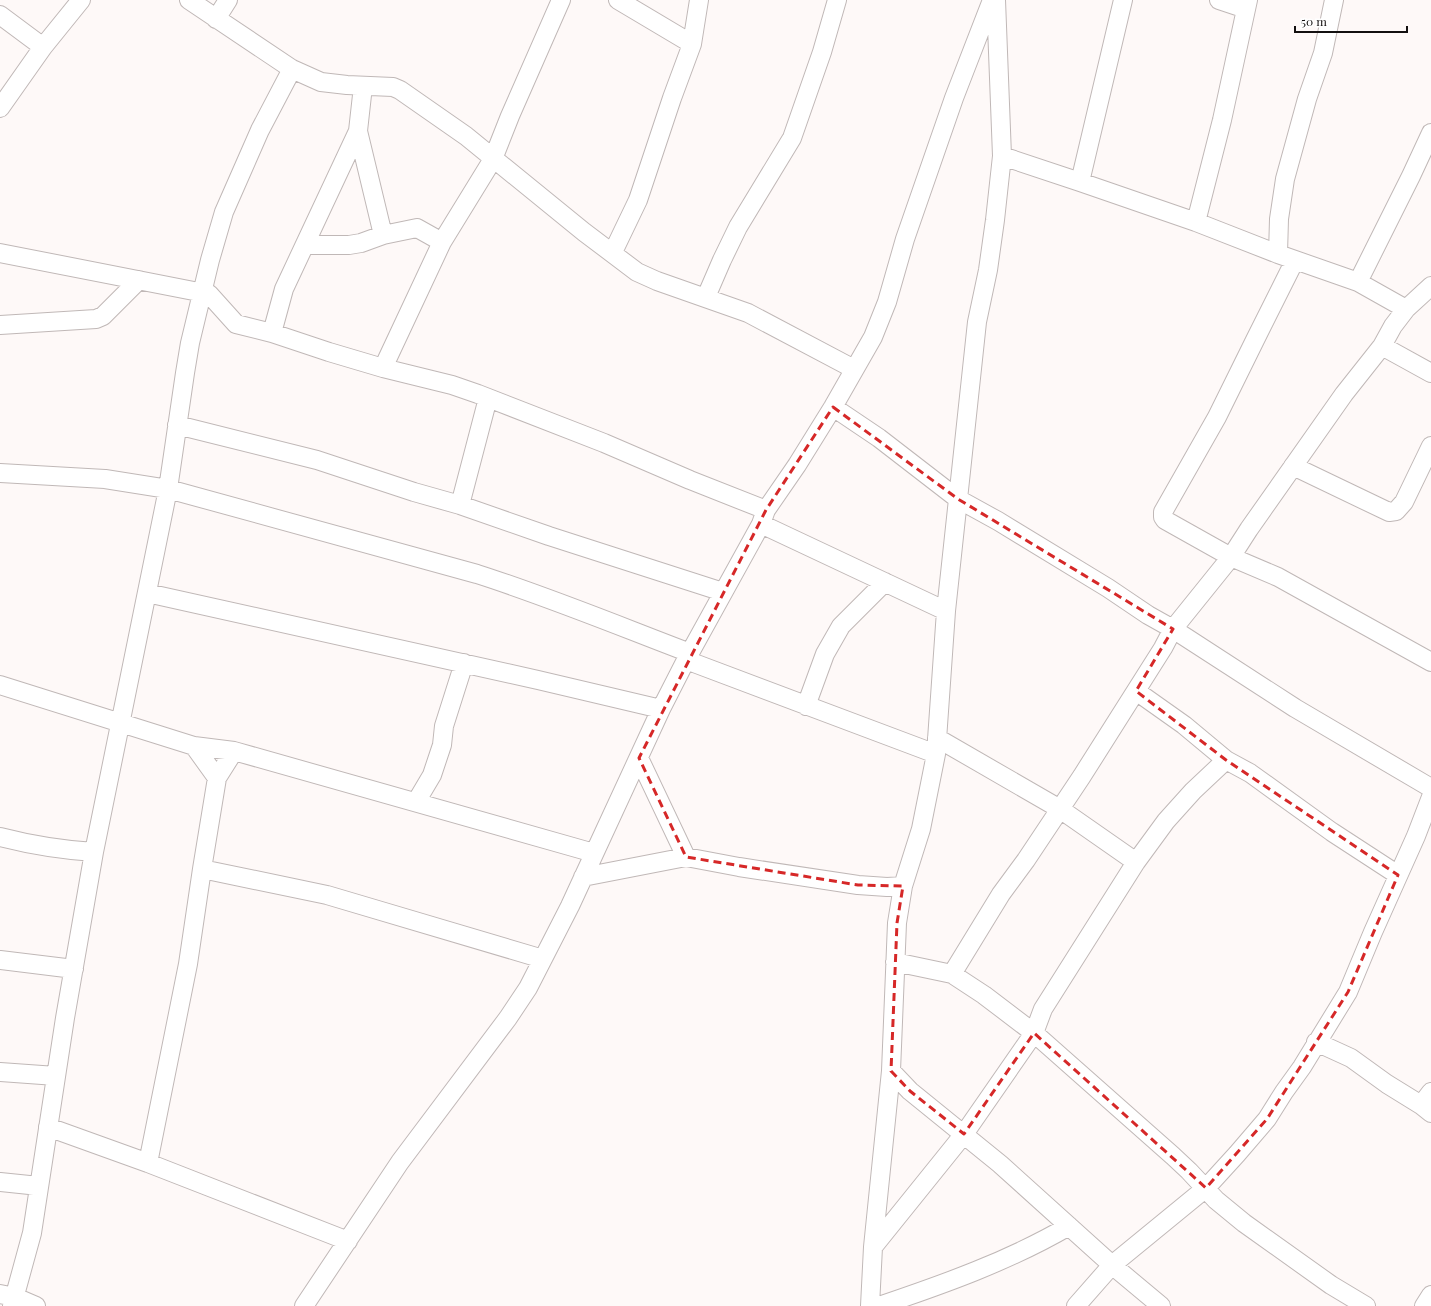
<svg xmlns="http://www.w3.org/2000/svg" width="1431" height="1306" viewBox="0 0 1431 1306" font-family="'Playfair Display',serif">
	<style>
		.lines { fill: none; stroke-linecap: round; stroke-linejoin: round }
		.minor-casing { stroke: #c0b8b7; stroke-width: 20 }
		.minor { stroke: #fff; stroke-width: 18 }
		.marked { fill: none; stroke: #d62828; stroke-width: 3; stroke-dasharray: 8 5; stroke-linejoin: round }
	</style>
	<rect width="100%" height="100%" fill="#fef9f8"/>
	<g class="lines">
		<!-- minor casing -->
		<g class="minor-casing">
			<path id="minor" d="M189,0L292,69L321,82L347,85L393,87L400,90L466,136L584,232L637,272L657,281L748,313L854,369
				M618,0L692,44
				M1219,0L1246,9
				M0,15L43,47
				M216,19L228,0
				M0,108L43,47L81,0
				M358,131L383,235
				M1002,156L1080,182L1196,222L1278,254L1358,282L1406,309L1431,286
				M1080,182L1123,0
				M1196,222L1222,120L1248,0
				M306,245H349L361,243L383,235L417,228L442,242
				M613,252L638,200L672,98L692,44L699,0
				M0,253L209,294L236,324L272,333L329,352L383,368L452,385L478,394L604,443L690,480L766,510
				M1278,254L1279,219L1285,179L1307,99L1323,53L1334,0
				M1295,260L1255,340L1217,417L1163,512V517L1165,520L1231,557L1278,577L1431,662
				M1358,282L1411,176L1431,133
				M706,297L722,260L738,227L792,138L822,52L837,0
				M0,325L96,319L103,316L139,280
				M272,333L284,289L358,131L363,86
				M1382,346L1431,373
				M383,368L442,242L493,159L510,116L561,0
				M833,407L879,438L958,499L998,521L1108,588L1148,615L1173,629L1295,708L1431,788
				M177,425L317,460L414,492L460,505L549,536L723,592
				M1293,466L1389,512L1396,511L1404,502L1431,446
				M0,473L105,479L168,489L477,574C549,597 619,626 690,653
				M460,505L488,398
				M761,524L946,611
				M147,593L538,680L661,709
				M686,660L936,754
				M0,685L194,746L234,751L594,853
				M1136,691L1184,725L1226,760L1250,773L1332,832L1398,875
				M806,706L825,654L841,626L885,582
				M937,738L1060,809L1136,862
				M194,746L217,778
				M639,758L686,857
				M416,802L432,775L442,745L444,726L464,663
				M0,837C31,845 62,850 94,852
				M202,869L327,895L543,959
				M583,877L686,857L739,867L858,885L887,887L903,886
				M0,960L74,969
				M895,962L952,974L984,995L1034,1033L1173,1156L1189,1171L1216,1200L1244,1223L1331,1285L1366,1306
				M952,974L1001,894L1026,860L1082,776L1163,648L1173,629L1231,557L1249,529L1344,394L1382,346L1393,326L1406,309
				M1316,1042L1351,1058L1387,1084L1421,1105L1431,1113
				M891,1071L910,1091L1000,1164L1112,1265L1161,1306
				M0,1072L56,1076
				M1421,1105L1431,1092
				M48,1127L148,1163L348,1241
				M148,1163L188,964L202,869L217,778L234,751
				M0,1182L39,1186
				M873,1247L964,1134L1034,1033L1043,1009L1136,862L1166,821L1193,791L1226,760
				M0,1294L15,1297L36,1306
				M12,1306L32,1233L65,1018L94,852L168,489L185,373L190,343L210,260L224,212L260,130L292,69
				M304,1306L400,1162L508,1018L528,988L570,906L661,709L686,660L761,524L766,510L797,465L833,407L873,337L887,302L905,239L954,98L992,0
				M870,1306L873,1247L891,1071L897,923L903,886L921,829L936,754L946,611L977,322L988,270L995,220L1002,156L996,0
				M879,1306C944,1284 1009,1261 1069,1226
				M1076,1306L1112,1265L1206,1188L1237,1154L1267,1119L1284,1092L1302,1067L1348,992L1373,932L1416,836L1431,797
				M1424,1306L1431,1295"/>
		</g>
		<!-- minor -->
		<use href="#minor" class="minor"/>
	</g>
	<!-- marked area -->
	<path class="marked" d="M833,407L958,499L1173,629L1136,691L1226,760L1398,875L1348,992L1267,1119L1206,1188L1034,1033L964,1134L910,1091L891,1071L897,923L903,886L858,885L686,857L639,758L766,510Z"/>
	<!-- scale -->
	<path d="M1295 26v6h112v-6" fill="none" stroke="#131010" stroke-width="2"/>
	<text x="1301" y="26" font-size="12" fill="#131010" stroke="#ffffff" stroke-width="3" paint-order="stroke">50 m</text>
</svg>
